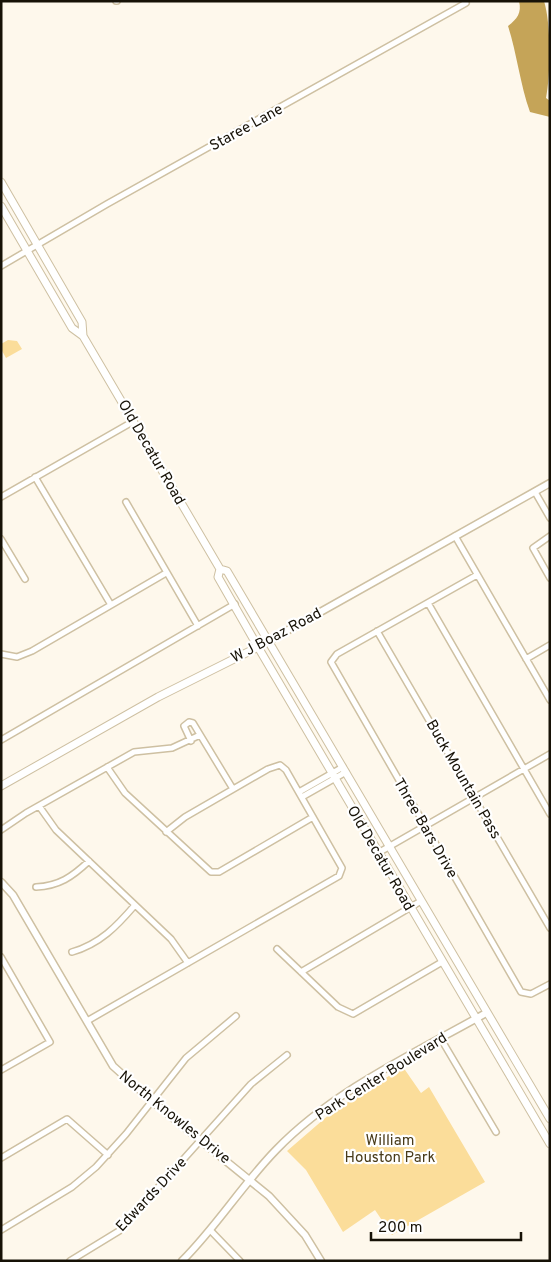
<svg xmlns="http://www.w3.org/2000/svg" width="551" height="1262" viewBox="0 0 551 1262" font-family="Overpass,sans-serif">
	<style>
		.green { fill: #fbdd9a }
		.water { fill: #c5a458 }
		.lines { fill: none; stroke-linecap: round; stroke-linejoin: round }
		.minor-casing { stroke: #cec0a2; stroke-width: 8 }
		.tertiary-casing { stroke: #cec0a2; stroke-width: 9 }
		.secondary-casing { stroke: #cec0a2; stroke-width: 9 }
		.minor { stroke: #fff; stroke-width: 5 }
		.tertiary { stroke: #fff; stroke-width: 6 }
		.secondary { stroke: #fff; stroke-width: 7 }
		.labels { text-anchor: middle; stroke-width: 4.5; stroke-linejoin: round; paint-order: stroke }
		.street-label { font-size: 15px; fill: #171207; stroke: #fff }
		.park-label { font-size: 15px; fill: #483a19; stroke: #fff }
	</style>
	<rect width="100%" height="100%" fill="#fef8ec"/>
	<!-- green -->
	<path class="green" d="M8,340L17,341L22,349L6,358L1,349V344Z
		M403,1067L421,1093L429,1087L485,1182L392,1235L375,1210L343,1232L306,1170L287,1151L331,1113Z"/>
	<!-- water -->
	<path class="water" d="M519,1H544C551,23 551,74 546,98L550,101V117L530,112C520,84 517,54 508,26C517,19 522,13 519,1Z"/>
	<g class="lines">
		<!-- minor casing -->
		<g class="minor-casing">
			<path id="minor" d="M116,1H117
				M1,266L107,204L466,3
				M35,477L111,605
				M535,492L550,518
				M1,497L134,421
				M126,502L198,626
				M455,536L550,700
				M550,536L533,548L550,578
				M1,539L25,579
				M477,575L337,654L331,662L521,992L531,994L550,984
				M428,603L550,814
				M377,631L550,928
				M1,654L17,657L32,651L166,573
				M526,659L550,645
				M1,740L235,604
				M191,741L184,726L189,722L193,723L233,789
				M107,767L125,793L211,872H219L313,817
				M299,792L343,767
				M302,797L346,772
				M39,806L56,830L171,939L188,963
				M1,830L26,813L134,752L172,748L200,735
				M378,853L550,754
				M36,887C59,886 72,877 89,861
				M277,949L338,1007L353,1014L442,962
				M72,952C100,944 117,926 135,905
				M1,957L50,1042L1,1070
				M301,972L421,901
				M87,1021L339,876L342,868L286,770L280,765L268,769L185,817L166,832
				M441,1039L496,1132
				M1,1158L67,1119L108,1155
				M1,1230L72,1187L96,1167L126,1134L186,1058L236,1016
				M211,1231L240,1261
				M70,1261L119,1231L251,1084L287,1055"/>
		</g>
		<!-- tertiary casing -->
		<g class="tertiary-casing">
			<path id="tertiary" d="M258,647L550,483
				M1,882L13,895L113,1066L152,1101L269,1196L305,1235L321,1261
				M182,1261C217,1226 242,1185 276,1150C334,1090 415,1053 486,1013"/>
		</g>
		<!-- secondary casing -->
		<g class="secondary-casing">
			<path id="secondary" d="M1,182L82,322L83,336
				M1,206L72,328L83,336L220,569L218,577L258,647L550,1144
				M220,569L227,571L550,1119
				M1,786L158,697L258,647"/>
		</g>
		<!-- minor -->
		<use href="#minor" class="minor"/>
		<!-- tertiary -->
		<use href="#tertiary" class="tertiary"/>
		<!-- secondary -->
		<use href="#secondary" class="secondary"/>
	</g>
	<g class="labels">
		<!-- street labels -->
		<g class="street-label">
			<text transform="translate(246 127) rotate(-29)" y="5">Staree Lane</text>
			<text transform="translate(152 452) rotate(60)" y="5">Old Decatur Road</text>
			<text transform="translate(276 635) rotate(-28)" y="5">W J Boaz Road</text>
			<text transform="translate(464 779) rotate(60)" y="5">Buck Mountain Pass</text>
			<text transform="translate(426 828) rotate(60)" y="5">Three Bars Drive</text>
			<text transform="translate(381 858) rotate(60)" y="5">Old Decatur Road</text>
			<text transform="translate(381 1076) rotate(-32)" y="5">Park Center Boulevard</text>
			<text transform="translate(175 1117) rotate(39)" y="5">North Knowles Drive</text>
			<text transform="translate(151 1194) rotate(-47)" y="5">Edwards Drive</text>
		</g>
		<!-- park labels -->
		<g class="park-label">
			<text x="390" y="1145">William<tspan x="390" dy="17">Houston Park</tspan></text>
		</g>
	</g>
	<!-- border -->
	<rect width="551" height="1262" fill="none" stroke="#171207" stroke-width="5"/>
	<!-- scale -->
	<path d="M371 1232v8h150v-8" fill="none" stroke="#171207" stroke-width="2.5"/>
	<text x="378" y="1232" font-size="15" fill="#171207" stroke="#ffffff" stroke-width="4" paint-order="stroke">200 m</text>
</svg>
